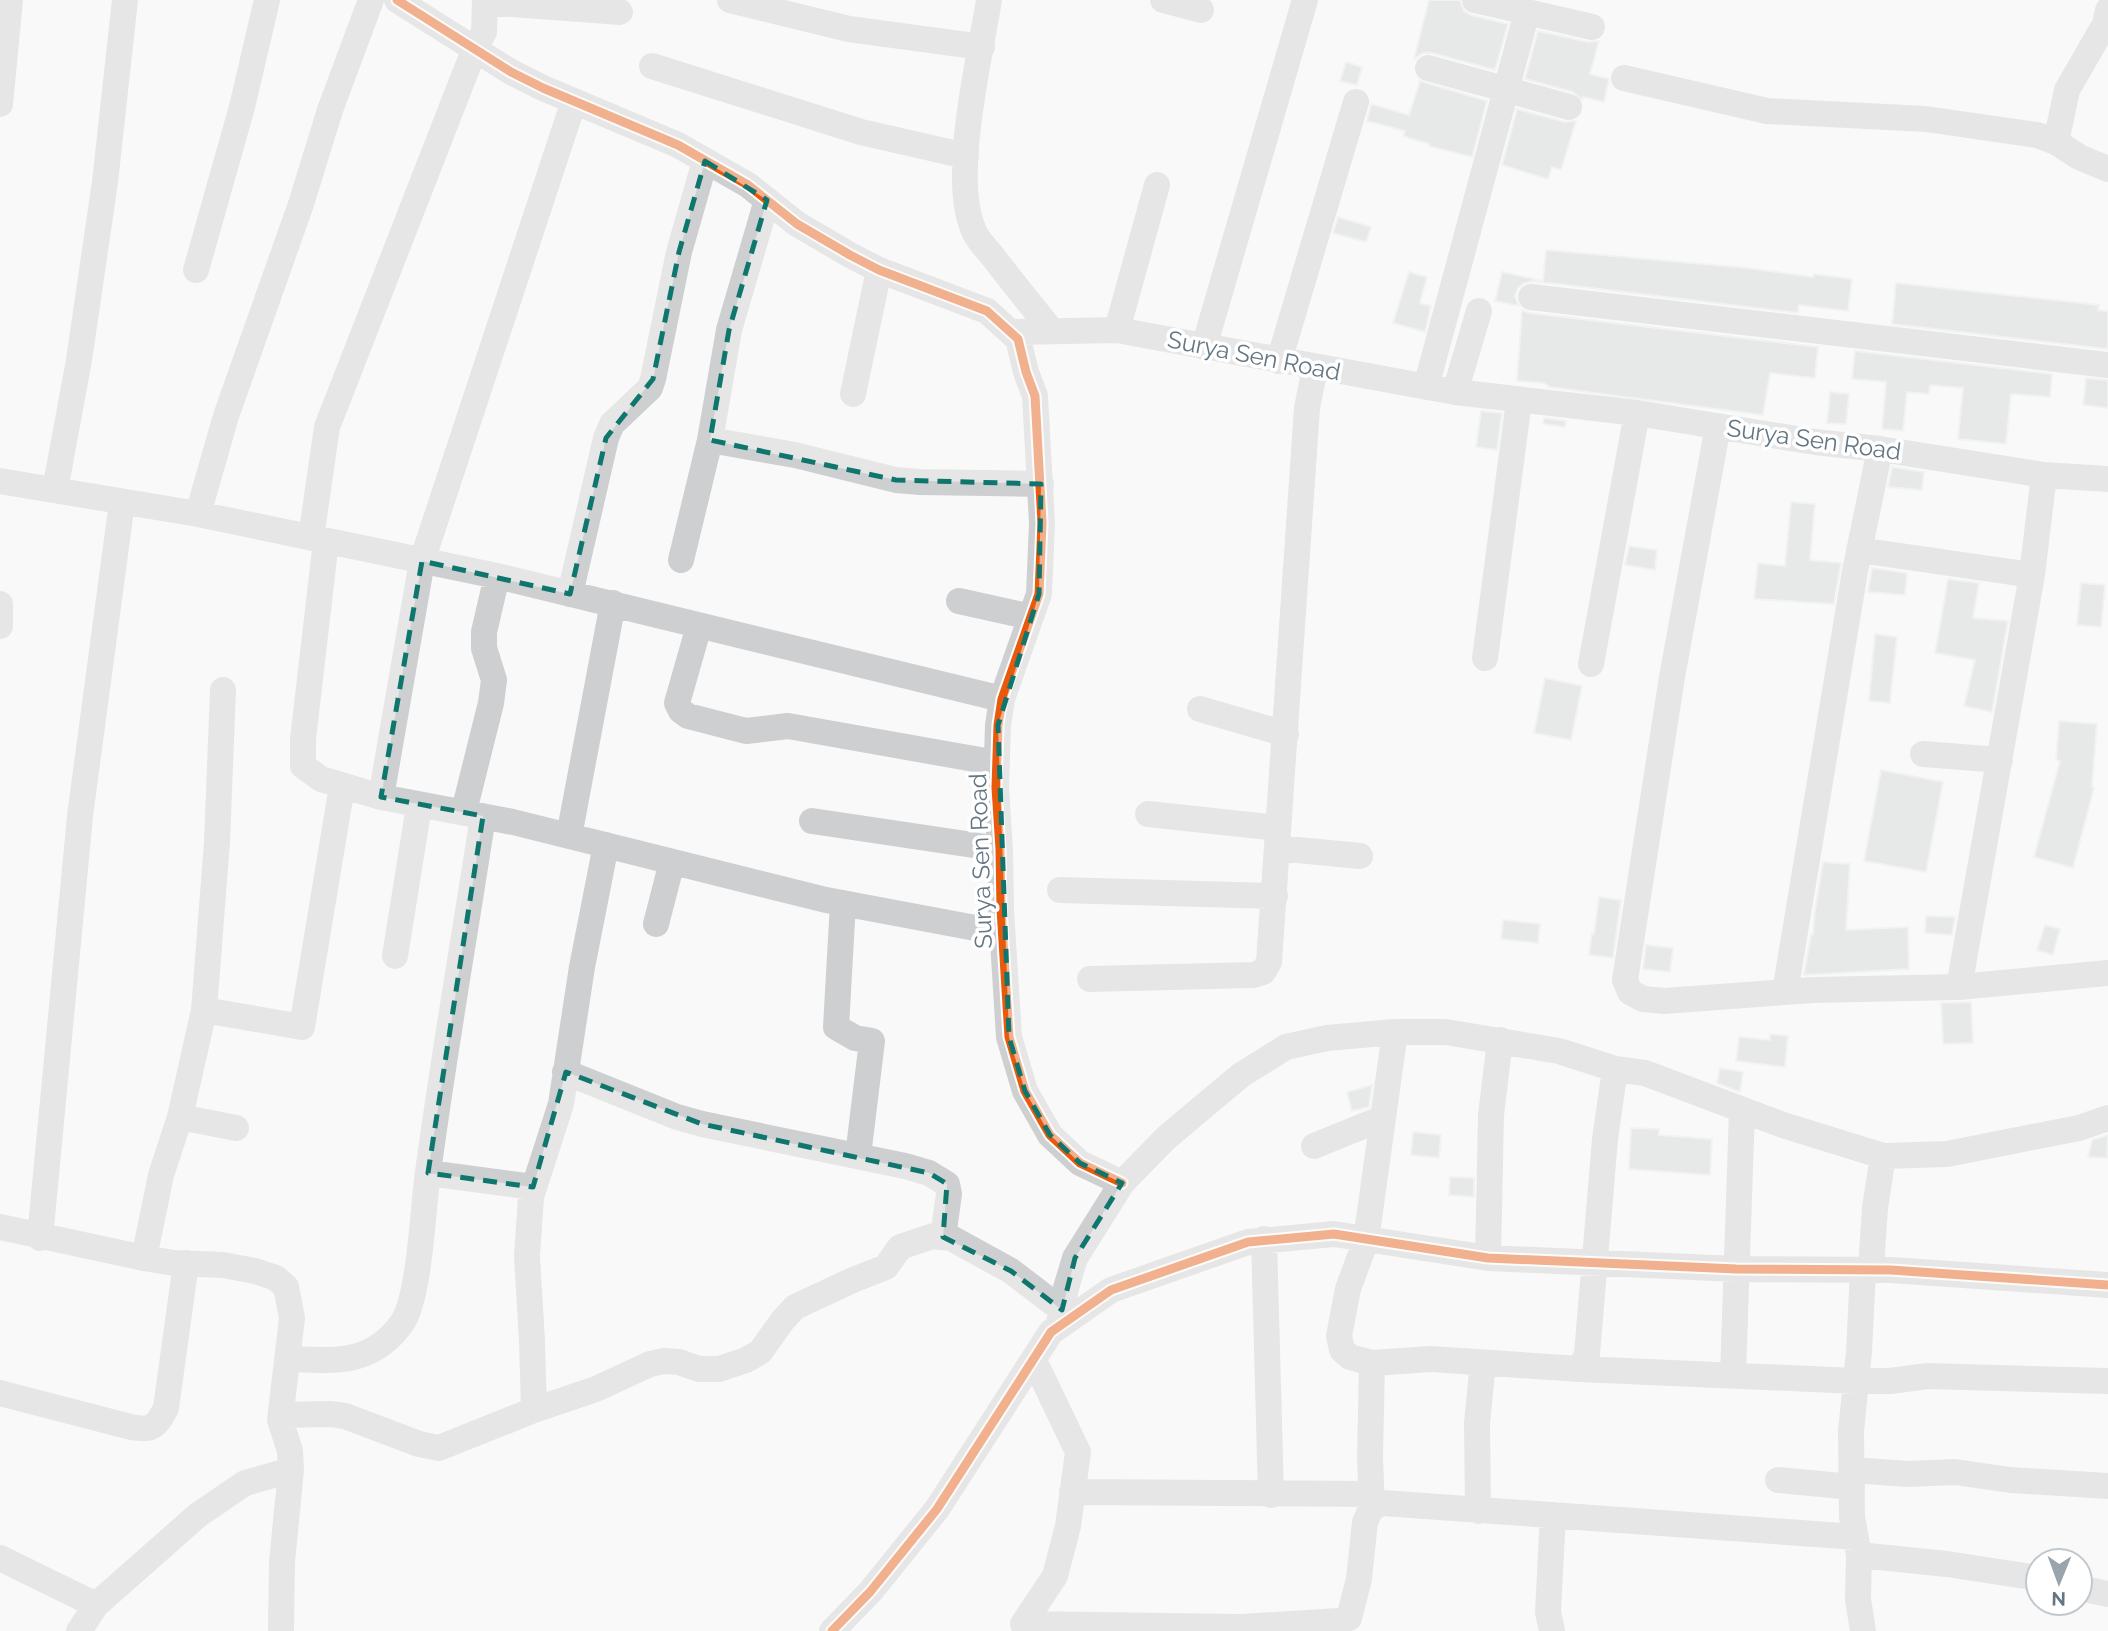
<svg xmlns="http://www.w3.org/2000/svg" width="2108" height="1631" viewBox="0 0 2108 1631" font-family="Raleway,sans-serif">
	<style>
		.building { fill: #d0d2d3; stroke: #e8e8e8; stroke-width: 2 }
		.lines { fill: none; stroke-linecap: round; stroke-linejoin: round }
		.minor { stroke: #cecfd0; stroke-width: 26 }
		.cycleway-casing { stroke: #fff; stroke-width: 13 }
		.cycleway { stroke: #e8590c; stroke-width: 9 }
		.marked { fill: none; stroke: #0f766e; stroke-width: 5; stroke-dasharray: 14 9; stroke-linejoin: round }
		.labels { text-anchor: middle; stroke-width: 7; stroke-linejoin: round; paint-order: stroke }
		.street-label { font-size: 24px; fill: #657683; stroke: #fff }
	</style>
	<rect width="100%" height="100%" fill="#f9f9f9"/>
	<!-- building -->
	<path class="building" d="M1429,0H1460L1464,11L1471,15L1508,24L1495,70L1432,53H1423L1414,59Z
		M1538,31L1588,42L1599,41L1590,74L1609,79L1604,102L1583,97L1582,100L1573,92L1525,79Z
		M1346,62L1362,67L1357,85L1340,81Z
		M1420,81L1487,101L1472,157L1429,146V144L1403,136L1405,131L1367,121L1371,104L1409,115Z
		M1517,109L1565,122L1576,121L1561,170L1552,167L1548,179L1502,165Z
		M1338,217L1371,227L1366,242L1333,233Z
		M1546,250L1747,268L1813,277L1814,274L1852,279L1848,311L1799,305L1798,313L1533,281L1524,283L1518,288L1515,296L1519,306L1495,301L1502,272L1543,281Z
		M1409,272L1427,277L1420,303L1431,306L1425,332L1393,323Z
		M1896,283L2099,305L2098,310L2108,311V349L1892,324Z
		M1522,310L1529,313L1818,347L1815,378L1770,373L1763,415L1549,387L1544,383L1517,381Z
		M1855,351L2052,374L2050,397L2011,394L2006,444L1958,439L1963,388L1930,385L1929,394L1907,392L1903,431L1882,429L1886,382L1852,379Z
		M2086,378L2108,380V408L2083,405Z
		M1830,392L1849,394L1846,424L1827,423Z
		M1481,411L1502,413L1497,450L1476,447Z
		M1544,418L1566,421L1565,427L1543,424Z
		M1892,467L1924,472L1922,490L1888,487Z
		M1791,502L1815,504L1810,560L1841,563L1834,604L1754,599L1758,563L1785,566Z
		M1629,546L1657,550L1655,570L1625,565Z
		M1872,568L1907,573L1905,595L1868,592Z
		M1948,579L1979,583L1973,618L2008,621L1992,712L1964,706L1975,660L1935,653Z
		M2081,583L2105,585L2101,627L2077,625Z
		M1875,634L1897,637L1890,703L1869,701Z
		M1545,678L1582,686L1571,740L1534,733Z
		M2059,721L2097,724L2092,787L2094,788L2073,868L2034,857L2060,761L2056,760Z
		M1881,770L1943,782L1926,872L1864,861Z
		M1823,862L1850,864L1846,930L1908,927L1909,969L1804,975L1811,934H1813L1815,910Z
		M1599,897L1621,900L1613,958L1589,955L1592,933L1594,934Z
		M1926,916L1955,917L1952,935L1925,933Z
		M1503,920L1540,924L1538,943L1501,939Z
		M2045,925L2060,929L2053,955L2037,950Z
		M1646,945L1673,948L1670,972L1643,969Z
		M1971,1002L1973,1043L1943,1044L1941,1003Z
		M1770,1034L1788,1036L1785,1067L1736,1061L1739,1037L1770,1040Z
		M1720,1068L1743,1072L1740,1092L1717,1083Z
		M1372,1085L1369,1107L1352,1111L1347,1092Z
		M1631,1128L1659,1129V1135L1712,1139L1710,1175L1629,1169Z
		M1413,1132L1441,1135L1439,1158L1411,1155Z
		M2108,1135L2107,1158L2088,1157L2092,1140Z
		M1450,1177L1474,1178V1197L1449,1195Z"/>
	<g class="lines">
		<!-- minor -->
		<path class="minor" d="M397,0L511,72L543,88L678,145L748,185L797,224L850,255L879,270L987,311L1018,339L1026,372L1035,396L1042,523L1039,594L1002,699L998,725L996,788L1000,849L1001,909L1009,1037L1025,1091L1050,1135L1080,1163L1122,1183
			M730,0L849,29L982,47
			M989,0C980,57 949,182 975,233C979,242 988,250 994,258C1013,283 1032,306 1051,330
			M1163,0L1201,10
			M1475,0L1592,27
			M485,2L620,12
			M2108,10L2105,24L2067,90L2056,142L2079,157L2108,169
			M652,66L861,132L966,156
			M1428,68L1569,107
			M1624,78L1767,111L1926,119L2037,135L2056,142
			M0,104L10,0
			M196,270L242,107L267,0
			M1531,297L2108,365
			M1117,330L1157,185
			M1012,332L1117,330L1455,392L1637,413L1815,442L1880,449L2044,475L2108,479
			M1204,347L1305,0
			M1279,361L1356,102
			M1426,387L1527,12
			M1455,392L1479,311
			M853,394L879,270
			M1718,426L1672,677L1625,980L1630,992L1643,999L1664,1001L1813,990L1959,987L2108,973
			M710,440L795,455L896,480L920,482L1041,484
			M0,481L198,514L497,576L1002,699
			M55,490L79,360L105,182L125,0
			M198,514L226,416L301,204L330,110L371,0
			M311,538L327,427L475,48L484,32L485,0
			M326,541L303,739V766L321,779L381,797L513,822L826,900L1002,933
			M1859,550L2032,575
			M681,560L710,440L729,330L767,200
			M570,594L606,438L612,424L650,388L653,379L679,252L705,161
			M959,601L1031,617
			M0,604V626
			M699,626L677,703L681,711L688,716L746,731L788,726L997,763
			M1485,658L1519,401
			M1591,664L1637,413
			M1200,709L1286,734
			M1923,754L2000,760
			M381,797L422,561L574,101
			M464,811L491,703L494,680L484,648V632L497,576
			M1148,814L1278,828
			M812,821L1000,849
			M569,836L613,603
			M1277,848L1360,856
			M1060,890L1275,896
			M843,903L836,1027L855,1038L872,1041L858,1156
			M656,924L672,862
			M395,956L419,806
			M1090,979L1253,975L1263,972L1269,962L1307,408L1315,368
			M1959,987L2032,575L2044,475
			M1785,992L1855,571L1880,449
			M204,1010L302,1027L342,786
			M565,1072L677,1117L702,1124L905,1166L929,1173L947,1184L949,1194L943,1237
			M180,1117L236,1128
			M1314,1146L1383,1118
			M428,1173L533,1187
			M0,1227L144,1258L174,1263L223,1265L255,1271L276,1278L286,1287L292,1318L280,1420L290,1451L291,1470L282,1562L281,1631
			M40,1238L80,816L122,502
			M1264,1239L1271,1495
			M144,1258L161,1175L180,1117L204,1010L217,842L223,690
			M1488,1258L1491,1115L1500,1040
			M1871,1270L1875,1208L1883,1156
			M1058,1327L1066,1288L1075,1258L1122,1183L1166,1138L1241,1075L1286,1047L1327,1038L1395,1032H1446L1559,1051L1615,1069L1645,1073L1783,1125L1883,1156L1947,1154L2079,1128L2108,1118
			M288,1359C335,1361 372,1365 402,1323C420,1297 423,1206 428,1172C444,1053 465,934 483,816
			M1372,1363L1431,1359L1580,1369L1587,1354L1605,1139L1615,1069
			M1580,1369L1856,1381H1890L1928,1376L2108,1381
			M1733,1375L1742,1110
			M0,1393L131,1427C152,1431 156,1427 166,1408L186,1263
			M534,1410L532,1341L527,1256L531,1197L561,1104L582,967L606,845
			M281,1415L330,1414L345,1416L419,1444L439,1448L534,1410L596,1389L650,1364L664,1361L679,1362L699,1369H719L746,1360L760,1352L783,1320L795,1307L853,1280L886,1267L900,1247L933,1236L951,1238L1011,1271L1062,1310
			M1852,1470L1908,1474L1955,1472L2010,1480L2108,1486
			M1778,1480L1852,1487
			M1072,1492L1370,1494
			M1372,1507L1370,1458L1372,1363L1350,1357L1342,1350L1339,1336L1348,1289L1366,1240L1395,1032
			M1478,1511L1477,1423L1483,1363
			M1859,1555L1947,1564L2038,1578
			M0,1558L96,1605
			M2080,1588L2108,1594
			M1023,1624L1241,1627L1338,1621L1349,1618L1359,1579L1365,1522L1372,1507L1383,1503L1856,1537
			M1023,1624L1055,1576L1068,1526L1078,1452L1034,1360
			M79,1631L96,1605L198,1515L245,1483L291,1470
			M832,1631L870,1592L937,1509L1051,1332L1111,1290L1248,1242L1334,1234L1488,1258L1736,1269L1891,1270L2108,1285
			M1552,1631L1548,1612L1553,1515
			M1863,1631L1858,1599L1859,1555L1852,1517L1851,1431L1859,1352L1863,1270"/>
		<!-- cycleway casing -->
		<g class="cycleway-casing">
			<path id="cycleway" d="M397,0L511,72L543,88L678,145L748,185L797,224L850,255L879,270L987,311L1018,339L1026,372L1035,396L1042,523L1039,594L1002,699L998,725L996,788L1000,849L1001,909L1009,1037L1025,1091L1050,1135L1080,1163L1122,1183
				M832,1631L870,1592L937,1509L1051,1332L1111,1290L1248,1242L1334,1234L1488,1258L1736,1269L1891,1270L2108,1285"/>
		</g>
		<!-- cycleway -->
		<use href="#cycleway" class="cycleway"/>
	</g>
	<!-- marked area -->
	<path d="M0 0H2108V1631H0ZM705,161L767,200L729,330L710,440L896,480L1041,484L1039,594L998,725L1009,1037L1025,1091L1050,1135L1080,1163L1122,1183L1075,1258L1062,1310L1011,1271L943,1237L947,1184L929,1173L702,1124L566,1072L533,1187L428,1173L483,816L381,797L422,561L570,594L606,438L653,379L679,252Z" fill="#f9f9f9" fill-opacity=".55" fill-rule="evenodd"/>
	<path class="marked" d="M705,161L767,200L729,330L710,440L896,480L1041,484L1039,594L998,725L1009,1037L1025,1091L1050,1135L1080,1163L1122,1183L1075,1258L1062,1310L1011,1271L943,1237L947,1184L929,1173L702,1124L566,1072L533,1187L428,1173L483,816L381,797L422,561L570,594L606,438L653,379L679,252Z"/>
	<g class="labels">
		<!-- street labels -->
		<g class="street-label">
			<text transform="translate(1254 356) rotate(11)" y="8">Surya Sen Road</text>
			<text transform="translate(1814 440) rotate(8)" y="8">Surya Sen Road</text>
			<text transform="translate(981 861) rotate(-92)" y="8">Surya Sen Road</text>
		</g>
	</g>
	<!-- north arrow -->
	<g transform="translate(2059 1582) rotate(181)"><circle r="33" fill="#ffffff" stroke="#c1c8cd" stroke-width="2"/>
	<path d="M0-5L12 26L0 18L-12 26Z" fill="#99a4ac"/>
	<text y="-10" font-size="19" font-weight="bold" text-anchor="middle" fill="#657683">N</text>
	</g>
</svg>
